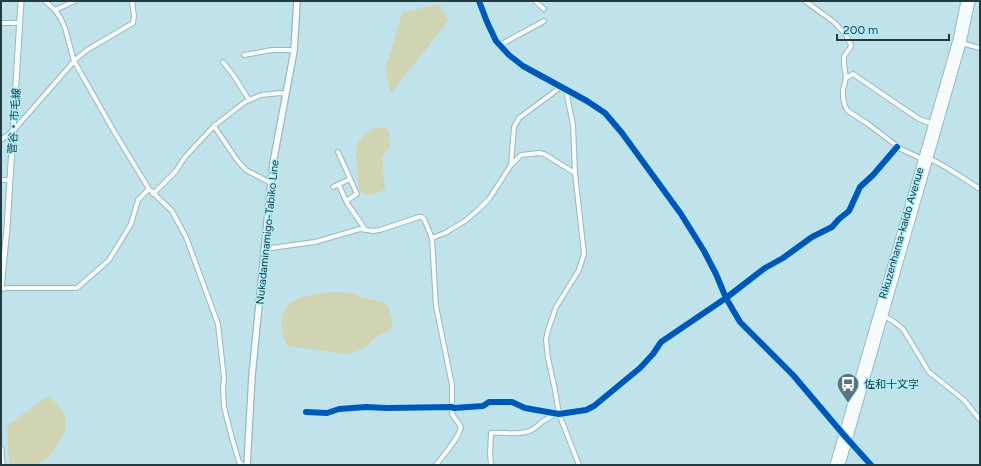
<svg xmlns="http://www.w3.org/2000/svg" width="981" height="466" viewBox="0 0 981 466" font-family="Figtree,'Noto Sans JP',sans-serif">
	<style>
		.green { fill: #d1d4b3 }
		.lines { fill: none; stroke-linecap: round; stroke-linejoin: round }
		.minor-casing { stroke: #9cb7bd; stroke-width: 6 }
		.tertiary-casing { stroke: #9cb7bd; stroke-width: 7 }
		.secondary-casing { stroke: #9cb7bd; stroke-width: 8 }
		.trunk-casing { stroke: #9cb7bd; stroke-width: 9 }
		.minor { stroke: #f6fbfc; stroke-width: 4 }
		.tertiary { stroke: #f6fbfc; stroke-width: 5 }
		.secondary { stroke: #f6fbfc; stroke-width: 5.5 }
		.trunk { stroke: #f6fbfc; stroke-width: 7 }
		.cycleway-casing { stroke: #aeeefb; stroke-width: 8 }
		.cycleway { stroke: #0057b8; stroke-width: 6 }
		.labels { text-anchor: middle; stroke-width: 3; stroke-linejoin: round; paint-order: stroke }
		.street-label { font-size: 11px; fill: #213b40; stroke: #aeeefb }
		.poi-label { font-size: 11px; fill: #213b40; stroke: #aeeefb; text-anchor: start }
	</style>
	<rect width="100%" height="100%" fill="#c0e2ea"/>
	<!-- green -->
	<path class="green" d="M438,4L449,20L391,93L385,71L402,13Z
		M374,128H384L389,130L390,147L382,156L385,190L370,195L364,194L360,190L359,186L356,159V149C359,137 365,135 374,128Z
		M333,292L351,293L361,297L386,303L388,306L392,317V326L391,328L387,332L377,336L367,346L358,351L347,354L287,346C285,341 283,336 282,331C277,296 308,295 333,292Z
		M48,396L55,402L65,414L66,428L55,449L49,457L39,463L29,465H9L7,426Z"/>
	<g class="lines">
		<!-- minor casing -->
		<g class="minor-casing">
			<path id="minor" d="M45,1L55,10L61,19L65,28L74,61L115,133L149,189L172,211L186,237L218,324L224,378L223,389L224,407L232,438L239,462L242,465
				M535,1L544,9
				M805,1L834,22L846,35L851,45L850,48L844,56V64L846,78
				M55,10L75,1
				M1,23H20
				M961,43L980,48
				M500,45L544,21
				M244,55L272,50H294
				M223,62L234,76L249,100
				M566,90L573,125L575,173L584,254L579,270L556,307L548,330L546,340L548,358L555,390L559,414L579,465
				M933,124L919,119L853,74L846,78L843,90V98L845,106L848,111L868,124L901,149L922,159L929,158L949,169L980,189
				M214,126L237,160L246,170L271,183
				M1,140L13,131L76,59L87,50L133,23L134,16L132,1
				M338,152L357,194L346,201
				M511,165L514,127L519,118L561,87
				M1,180H10
				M339,185L347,203L365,229
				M333,187L350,179
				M153,194L176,171L185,157L214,126L245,102L261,95L281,93L285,94
				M432,238L445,233L465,221L479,209L489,199L511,165L521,155L539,153L544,154L575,173
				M264,249L315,242L360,229L373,231L380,230L419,217H422L424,219L432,238L436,306L452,385V414L461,427C458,440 444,454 436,465
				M1,289L7,288H77L109,260L131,224L138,200L149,189
				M884,316L893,321L903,329L929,372L964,400L980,420
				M306,412L327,413L339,409L366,407L387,408L452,407L454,408L483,406L489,402H512L525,408L559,414L586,410L594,406L640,368L653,354L661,342L726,298L765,268L783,258L812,237L832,227L839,219L849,211L860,187L873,175L897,147
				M491,465L490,454L491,433C503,432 515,435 526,432C533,431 537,426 542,422C546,419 551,417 555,414"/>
		</g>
		<!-- tertiary casing -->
		<g class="tertiary-casing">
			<path id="tertiary" d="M479,1L487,22L496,41L509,55L523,66L587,101L605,113L622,133L681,214L704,251L716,274L726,298L740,322L793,375L843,434L871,465
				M1,289L7,228L21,1
				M1,449L2,465"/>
		</g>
		<!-- secondary casing -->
		<g class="secondary-casing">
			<path id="secondary" d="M247,465L252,376L268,212L273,163L294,51L297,1"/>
		</g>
		<!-- trunk casing -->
		<g class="trunk-casing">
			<path id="trunk" d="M834,465L957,40L965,1
				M841,465L962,43L971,1"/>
		</g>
		<!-- minor -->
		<use href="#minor" class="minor"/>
		<!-- tertiary -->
		<use href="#tertiary" class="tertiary"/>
		<!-- secondary -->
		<use href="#secondary" class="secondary"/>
		<!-- trunk -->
		<use href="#trunk" class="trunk"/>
		<!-- cycleway casing -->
		<g class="cycleway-casing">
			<path id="cycleway" d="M479,1L487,22L496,41L509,55L523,66L587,101L605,113L622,133L681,214L704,251L716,274L726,298L740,322L793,375L843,434L871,465
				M306,412L327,413L339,409L366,407L387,408L452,407L454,408L483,406L489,402H512L525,408L559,414L586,410L594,406L640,368L653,354L661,342L726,298L765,268L783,258L812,237L832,227L839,219L849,211L860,187L873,175L897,147"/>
		</g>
		<!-- cycleway -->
		<use href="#cycleway" class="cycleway"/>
	</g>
	<!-- icons -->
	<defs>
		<g id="bus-pin" transform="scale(1.15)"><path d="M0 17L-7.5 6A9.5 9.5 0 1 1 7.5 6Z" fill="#59757c" stroke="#aeeefb"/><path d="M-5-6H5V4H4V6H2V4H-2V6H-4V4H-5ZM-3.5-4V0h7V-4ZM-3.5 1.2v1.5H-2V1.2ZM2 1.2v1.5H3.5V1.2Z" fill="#fff"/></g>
	</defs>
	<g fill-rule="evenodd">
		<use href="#bus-pin" x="848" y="384"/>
	</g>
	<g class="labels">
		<!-- street labels -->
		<g class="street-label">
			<text transform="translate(14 121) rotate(-86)" y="4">菅谷・市毛線</text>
			<text transform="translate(267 232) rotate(-84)" y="4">Nukadaminamigo-Tabiko Line</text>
			<text transform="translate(901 233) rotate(-74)" y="4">Rikuzenhama-kaido Avenue</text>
		</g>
		<!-- poi labels -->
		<g class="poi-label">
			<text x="864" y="388">佐和十文字</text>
		</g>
	</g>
	<!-- border -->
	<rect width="981" height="466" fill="none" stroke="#213b40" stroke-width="4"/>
	<!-- scale -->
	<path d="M837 34v6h112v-6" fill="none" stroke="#213b40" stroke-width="2"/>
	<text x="843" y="34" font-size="12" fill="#213b40" stroke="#aeeefb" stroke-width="3" paint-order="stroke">200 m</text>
</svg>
